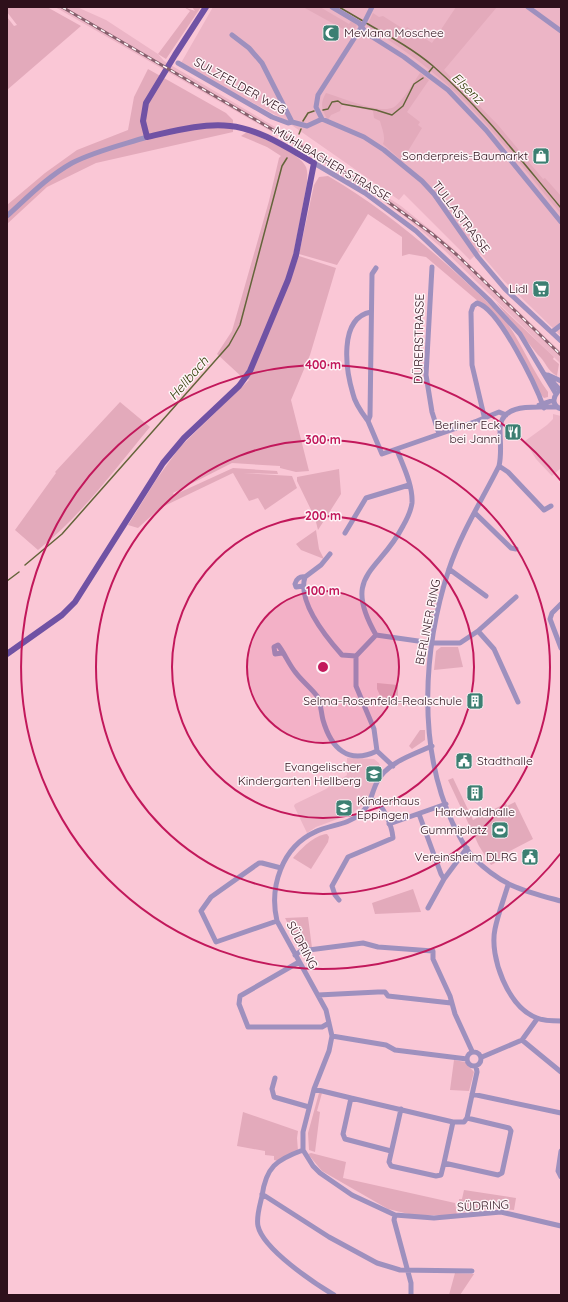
<svg xmlns="http://www.w3.org/2000/svg" width="568" height="1302" viewBox="0 0 568 1302" font-family="Quicksand,sans-serif">
	<style>
		.built { fill: #ecb5c6 }
		.green { fill: #e3aabb }
		.lines { fill: none; stroke-linecap: round; stroke-linejoin: round }
		.stream { stroke: #64643a; stroke-width: 1.5 }
		.minor { stroke: #9e90be; stroke-width: 5 }
		.major { stroke: #7052a4; stroke-width: 6 }
		.rail-casing { stroke: #87606d; stroke-width: 3 }
		.rail { stroke: #fef5f8; stroke-width: 1.5; stroke-dasharray: 4.5; stroke-linecap: butt }
		.ring { fill: none; stroke: #c2185b; stroke-width: 2 }
		.labels { text-anchor: middle; stroke-width: 3; stroke-linejoin: round; paint-order: stroke }
		.poi-label { font-size: 12px; fill: #2e101b; stroke: #fef5f8; text-anchor: end }
		.street-label { font-size: 12px; fill: #2e101b; stroke: #fef5f8 }
		.water-label { font-size: 13px; font-style: italic; fill: #313a05; stroke: #fef5f8 }
		.centre { fill: #c2185b; stroke: #fef5f8; stroke-width: 2 }
		.ring-label { font-size: 12px; text-anchor: middle; font-weight: bold; fill: #c2185b; stroke: #fef5f8; stroke-width: 3; stroke-linejoin: round; paint-order: stroke }
	</style>
	<rect width="100%" height="100%" fill="#fac7d6"/>
	<!-- built -->
	<path class="built" d="M55,7H77L106,20L158,54L164,61L324,156L401,206L448,244L561,352V364L443,249L403,215L373,194L312,155Z
		M213,7H561V336L504,281L479,252L470,260L404,194L399,200L283,119L214,82L181,63Z
		M553,414L561,416V468L552,476L536,459L525,441L547,425L553,419Z
		M347,758L374,759L379,763L382,771L375,780L370,797L367,802L351,814L316,827L307,833L294,806L295,804L326,789L347,775Z"/>
	<!-- green -->
	<path class="green" d="M7,7H47L81,26L7,90V17L14,26L17,25L7,12Z
		M184,7L195,11L192,7H201L166,59L158,54L190,11Z
		M303,7H320L349,24L351,21L357,25L352,34Z
		M456,7H497L444,70L498,125L543,179L545,178L561,196V214C526,172 492,127 453,90C426,65 397,45 367,26L373,13L379,17L383,16L405,30L407,27L432,43Z
		M148,69L226,113L233,120V132L96,163L47,187L7,224V205L45,173L77,150L128,130L134,97Z
		M420,73L429,80L407,112L420,122L418,125L422,128L402,161L383,144C386,137 382,129 380,121L374,118L373,111L342,104L340,111L331,115L328,120C321,110 320,103 326,93C341,97 380,115 394,107C402,102 414,82 420,73Z
		M247,132C262,138 299,152 306,167C308,172 307,178 307,183L287,288L299,256L336,268L310,355L291,400L309,471L296,472L280,468V466L232,463L173,493L174,495L233,468L277,471L278,474L243,473L292,476L297,488L265,510L258,498L249,501L233,473L160,508L138,528L128,525L156,480L180,447L249,380L245,376L243,378L217,354L232,331L269,201L279,158L281,156L267,147L241,136Z
		M328,176C393,214 448,264 502,316C520,339 530,367 548,392V397L544,398L541,395L499,319L426,257L409,254L402,256V237L368,214L337,265L299,254L314,185L319,177Z
		M496,302L554,357L553,359L559,364L557,376C547,371 545,360 538,355Z
		M120,402L150,427C115,469 81,516 38,550L15,530L56,473L55,472Z
		M339,469L341,494L318,530L315,518L297,481V477Z
		M316,530L319,549L324,559L301,550L296,544Z
		M441,647H458L463,667L434,670L436,651Z
		M377,683L398,685V700L424,699V706H415L414,703L385,706L377,689Z
		M420,730H425V740L412,749L409,746Z
		M453,778L473,820L506,803L507,806L515,802L533,839L504,854L505,858L491,865L479,846L448,780Z
		M327,834L329,837L328,842L311,869L293,858C301,849 314,835 327,834Z
		M413,889L421,912L375,914L372,903Z
		M308,917L312,948L301,949L285,918Z
		M454,1060L465,1062L474,1072L469,1091L450,1090Z
		M319,1093H322L317,1111L320,1112L315,1152L309,1150L308,1133Z
		M243,1112L298,1131L297,1138L298,1151L278,1161L274,1160V1156L265,1155V1151L237,1146Z
		M311,1153L346,1162L343,1178L455,1203L457,1215H413L388,1209L322,1171L308,1154Z
		M464,1190L516,1198L514,1210L493,1208L459,1213V1199H462Z
		M455,1273L474,1274L460,1295H449Z"/>
	<g class="lines">
		<!-- stream -->
		<path class="stream" d="M339,7L363,21
			M366,23C389,36 413,49 433,66C481,108 520,159 561,208
			M429,72L433,67
			M323,110L328,109L332,102L338,101L342,104L376,110L392,115L403,106L414,84L423,78
			M303,121L308,113L314,111
			M299,134L301,129
			M25,565L62,534L229,345L240,325L282,166L287,158
			M7,581L19,572"/>
		<!-- minor -->
		<path class="minor" d="M332,7L359,23L366,33L404,57L448,90L486,130L561,222
			M372,7L364,23L318,95L316,107L322,119L364,137L384,150L422,181L434,194L478,257L505,289L561,341
			M528,7L561,31
			M232,35L249,48L262,63L292,122L307,126L322,119
			M178,63L272,117L288,123L292,122
			M314,163L365,193L416,231L489,300L520,334L556,394
			M7,216C28,197 47,177 72,163C95,151 122,145 147,137
			M432,267L426,375L432,412L439,434
			M376,268L372,274L370,416L368,421L382,454L477,421L499,412L506,415
			M552,332L561,325
			M546,375L561,391
			M548,375L561,381
			M557,393C552,399 553,406 561,409
			M539,405L554,400
			M557,407C538,408 501,401 500,429C500,442 502,453 499,466C482,500 461,533 449,569C423,648 417,747 453,824C459,835 465,849 473,857C501,886 524,891 561,901
			M484,416L472,365L471,312L473,306L477,303C499,308 536,386 544,408
			M368,421C362,413 355,404 353,394C346,371 338,318 371,312
			M397,450C403,466 413,485 412,503C411,510 407,519 403,526C379,573 341,574 376,635L432,643H460L478,631L516,597
			M499,466L508,472L544,510L551,506
			M475,513L511,548L516,549
			M345,533L366,498L409,485
			M449,569L486,596
			M305,577L321,565L330,554
			M303,586L296,587L295,584C296,579 300,576 305,577C297,602 326,637 342,655L356,656
			M561,604L552,613L550,619L561,648
			M478,631L494,649L518,702
			M376,635L356,656V686L374,729L377,751L393,766
			M282,653L275,654L274,647L278,645C284,652 289,665 296,673C302,681 311,688 317,696C321,702 321,713 323,720C331,748 348,765 377,751
			M432,746C414,754 386,763 377,782C371,794 371,805 360,814C348,825 329,825 315,832C282,847 269,887 277,921L326,1010L332,1036L329,1051L314,1089L303,1132V1150L313,1166L320,1173L352,1195L395,1215L434,1218L501,1212L561,1226
			M419,814L441,874L444,879L428,908
			M389,824L446,804
			M444,879L467,848
			M508,885C504,899 498,914 495,929C489,957 508,1007 537,1018C544,1021 554,1021 561,1021
			M339,900L335,895L332,886L348,857L393,838C392,826 383,803 372,799
			M277,921L216,942L201,911L211,897L259,863H262L281,868
			M295,955L301,951L363,943L378,947L433,951V959L450,996L455,1014L472,1051
			M299,962L240,996L239,1004L248,1027H322L329,1023
			M318,995L378,992H385L388,996L451,1003
			M332,1036L386,1045L395,1050L467,1059
			M522,1040L561,1072
			M467 1059a7 7 0 1 1 14 0a7 7 0 1 1-14 0Z
			M482,1057L522,1040L537,1019
			M275,1078L272,1089L274,1097L309,1107
			M314,1089L351,1098L343,1134L345,1139L391,1151
			M472,1094L561,1113
			M351,1098L453,1122H464L467,1118L509,1128L511,1131L502,1173L498,1175L444,1163L441,1175L436,1176L391,1166L389,1162L401,1109
			M467,1118L477,1072L476,1066
			M303,1150C276,1160 266,1167 262,1196C260,1205 256,1217 258,1226C263,1249 314,1283 334,1295
			M561,1151L558,1171L561,1177
			M444,1163L453,1122
			M262,1194L329,1237L377,1263L400,1270L472,1271
			M395,1215L394,1220L411,1283V1295"/>
		<!-- major -->
		<path class="major" d="M7,654L62,615L75,602L163,463L184,438L239,386L250,371L288,280L296,255L314,163C289,149 260,129 230,126C203,123 174,131 147,137L143,121L146,103L175,55L206,7"/>
		<!-- rail casing -->
		<g class="rail-casing">
			<path id="rail" d="M62,7L335,166L381,197L431,233L457,255L561,355"/>
		</g>
		<!-- rail -->
		<use href="#rail" class="rail"/>
	</g>
	<!-- distance rings -->
	<circle cx="323" cy="667" r="76" fill="#c2185b" fill-opacity=".12"/>
	<g class="ring">
		<circle cx="323" cy="667" r="76"/>
		<circle cx="323" cy="667" r="151"/>
		<circle cx="323" cy="667" r="227"/>
		<path d="M561 853A302 302 0 1 1 561 481"/>
	</g>
	<!-- icons -->
	<defs>
		<g id="mosque-square" transform="scale(0.9)"><rect x="-9" y="-9" width="18" height="18" rx="4" fill="#3c7f72" stroke="#fef5f8"/><path d="M3.5-4.9A6 6 0 1 0 3.5 4.9A5 5 0 1 1 3.5-4.9Z" fill="#fff"/></g>
		<g id="shop-square" transform="scale(0.9)"><rect x="-9" y="-9" width="18" height="18" rx="4" fill="#3c7f72" stroke="#fef5f8"/><path d="M-5-2.5h2.3a2.7 3.5 0 0 1 5.4 0H5L5.5 6h-11ZM-1.5-2.5h3a1.5 2.3 0 0 0-3 0Z" fill="#fff"/></g>
		<g id="supermarket-square" transform="scale(0.9)"><rect x="-9" y="-9" width="18" height="18" rx="4" fill="#3c7f72" stroke="#fef5f8"/><path d="M-6-5.5h2.5l.6 2H6L4.5 2H-2.5L-4.4-4H-6ZM-1.5 3.2a1.3 1.3 0 1 0 .1 0ZM3 3.2a1.3 1.3 0 1 0 .1 0Z" fill="#fff"/></g>
		<g id="restaurant-square" transform="scale(0.9)"><rect x="-9" y="-9" width="18" height="18" rx="4" fill="#3c7f72" stroke="#fef5f8"/><path d="M-5-6h1v4h1v-4h1v4h1v-4h1v5L-1.5 .5V6h-2V.5L-5-1ZM5-6V6H3V1.5H1.5Q1.5-4 5-6Z" fill="#fff"/></g>
		<g id="building-square" transform="scale(0.9)"><rect x="-9" y="-9" width="18" height="18" rx="4" fill="#3c7f72" stroke="#fef5f8"/><path d="M-4-6H4V6H1V3H-1V6H-4ZM-2.5-4.3h1.7v1.8h-1.7ZM.8-4.3h1.7v1.8H.8ZM-2.5-1h1.7V.8h-1.7ZM.8-1h1.7V.8H.8Z" fill="#fff"/></g>
		<g id="civic-square" transform="scale(0.9)"><rect x="-9" y="-9" width="18" height="18" rx="4" fill="#3c7f72" stroke="#fef5f8"/><path d="M-.6-6.5H3V-4.5H.6V-3L4-1V1h2V6H-6V1h2V-1L-.6-3ZM-1.2 2.5V6h2.4V2.5Z" fill="#fff"/></g>
		<g id="school-square" transform="scale(0.9)"><rect x="-9" y="-9" width="18" height="18" rx="4" fill="#3c7f72" stroke="#fef5f8"/><path d="M0-5L7-2L0 1L-7-2ZM-4 1L0 2.5L4 1V4Q0 6-4 4Z" fill="#fff"/></g>
		<g id="stadium-square" transform="scale(0.9)"><rect x="-9" y="-9" width="18" height="18" rx="4" fill="#3c7f72" stroke="#fef5f8"/><path d="M0-5a6.5 5 0 1 0 0 10a6.5 5 0 1 0 0-10ZM-3.5-1.8h7v3.6h-7Z" fill="#fff"/></g>
	</defs>
	<g fill-rule="evenodd">
		<use href="#mosque-square" x="331" y="33"/>
		<use href="#shop-square" x="541" y="156"/>
		<use href="#supermarket-square" x="541" y="289"/>
		<use href="#restaurant-square" x="513" y="432"/>
		<use href="#building-square" x="475" y="701"/>
		<use href="#civic-square" x="464" y="761"/>
		<use href="#school-square" x="374" y="774"/>
		<use href="#building-square" x="475" y="793"/>
		<use href="#school-square" x="344" y="808"/>
		<use href="#stadium-square" x="500" y="830"/>
		<use href="#civic-square" x="530" y="857"/>
	</g>
	<g class="labels">
		<!-- poi labels -->
		<g class="poi-label">
			<text x="344" y="37" text-anchor="start">Mevlana Moschee</text>
			<text x="528" y="160">Sonderpreis-Baumarkt</text>
			<text x="528" y="293">Lidl</text>
			<text x="500" y="429">Berliner Eck<tspan x="500" dy="14">bei Janni</tspan></text>
			<text x="462" y="705">Selma-Rosenfeld-Realschule</text>
			<text x="477" y="765" text-anchor="start">Stadthalle</text>
			<text x="361" y="771">Evangelischer<tspan x="361" dy="14">Kindergarten Hellberg</tspan></text>
			<text x="357" y="805" text-anchor="start">Kinderhaus<tspan x="357" dy="14">Eppingen</tspan></text>
			<text x="475" y="816" text-anchor="middle">Hardwaldhalle</text>
			<text x="487" y="834">Gummiplatz</text>
			<text x="517" y="861">Vereinsheim DLRG</text>
		</g>
		<!-- street labels -->
		<g class="street-label">
			<text transform="translate(240 86) rotate(29)" y="4">SULZFELDER WEG</text>
			<text transform="translate(332 164) rotate(31)" y="4">MÜHLBACHER STRASSE</text>
			<text transform="translate(461 217) rotate(53)" y="4">TULLASTRASSE</text>
			<text transform="translate(419 339) rotate(-89)" y="4">DÜRERSTRASSE</text>
			<text transform="translate(428 622) rotate(-79)" y="4">BERLINER RING</text>
			<text transform="translate(302 945) rotate(62)" y="4">SÜDRING</text>
			<text transform="translate(483 1206) rotate(-3)" y="4">SÜDRING</text>
		</g>
		<!-- water labels -->
		<g class="water-label">
			<text transform="translate(468 88) rotate(44)" y="5">Elsenz</text>
			<text transform="translate(188 378) rotate(-49)" y="5">Hellbach</text>
		</g>
	</g>
	<circle cx="323" cy="667" r="6" class="centre"/>
	<g class="ring-label">
		<text x="323" y="369">400 m</text>
		<text x="323" y="444">300 m</text>
		<text x="323" y="520">200 m</text>
		<text x="323" y="595">100 m</text>
	</g>
	<!-- border -->
	<rect width="568" height="1302" fill="none" stroke="#2e101b" stroke-width="16"/>
</svg>
